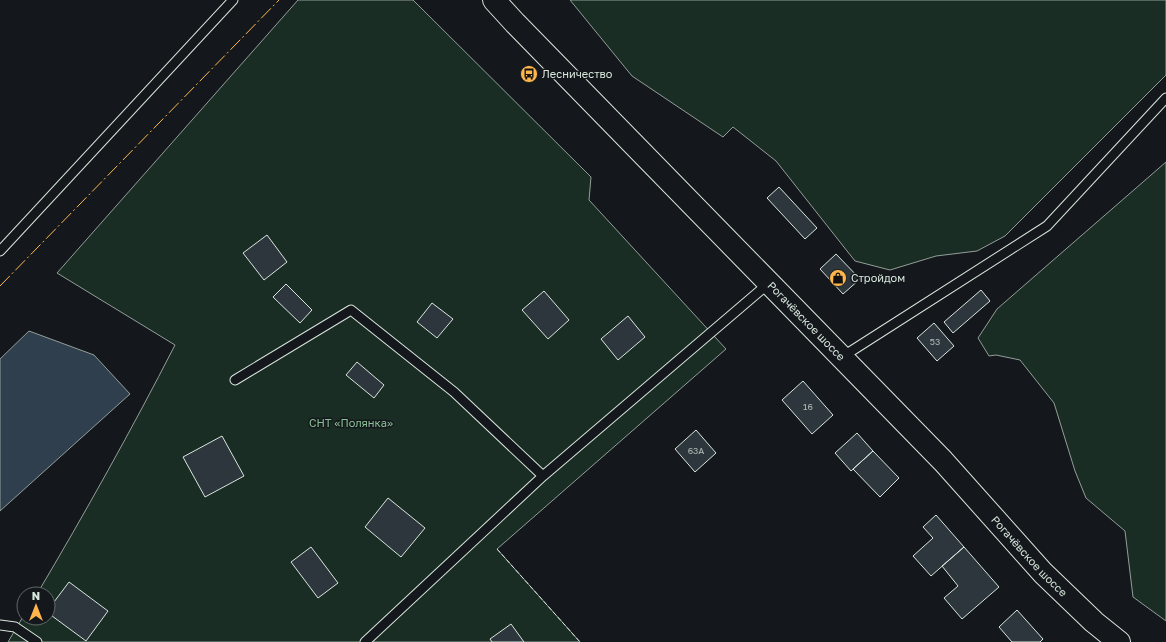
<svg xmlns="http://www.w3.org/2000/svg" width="1166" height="642" viewBox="0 0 1166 642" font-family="'Golos Text',sans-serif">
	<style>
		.green { fill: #1a2d24; stroke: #939e99 }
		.water { fill: #2f3f4d; stroke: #939e99 }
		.building { fill: #2c363c; stroke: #d8e6dc }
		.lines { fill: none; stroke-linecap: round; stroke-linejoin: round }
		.service-casing { stroke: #d8e6dc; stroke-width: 11 }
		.primary-casing { stroke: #d8e6dc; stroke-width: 24 }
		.service { stroke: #14181c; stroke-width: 9 }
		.primary { stroke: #14181c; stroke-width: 22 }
		.fence { stroke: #d8e6dc; stroke-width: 1; stroke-dasharray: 5 2; stroke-linecap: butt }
		.power { stroke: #ffb74d; stroke-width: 1; stroke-dasharray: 14 3 2 3; stroke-linecap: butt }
		.labels { text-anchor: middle; stroke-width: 3; stroke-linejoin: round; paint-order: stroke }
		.number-label { font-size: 9px; fill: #adbab4 }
		.poi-label { font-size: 11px; fill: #d8e6dc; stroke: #14181c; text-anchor: start }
		.street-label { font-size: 11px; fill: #d8e6dc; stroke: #14181c }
		.park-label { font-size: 11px; fill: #8ac095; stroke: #14181c }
	</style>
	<rect width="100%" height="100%" fill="#14181c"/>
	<!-- green -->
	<path class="green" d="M298,0H413L591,177L589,200L726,349L497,549L580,642H8L24,615V618H48V594H37C85,513 132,429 175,345L57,273Z
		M570,0H1166V75L1005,236L977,251L936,256L890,270L855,261L776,161L733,127L723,137L632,76Z
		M1166,162V621L1133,597L1125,531L1086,498L1075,471L1054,403L1020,360L996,355L989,356L978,338L997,309Z"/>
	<!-- water -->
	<path class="water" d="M29,331L94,355L130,394L0,511V359Z"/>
	<!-- building -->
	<path class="building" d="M779,187L817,228L805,239L767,198Z
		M267,235L287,262L264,280L243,253Z
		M836,254L860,279L843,294L820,269Z
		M286,284L312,310L300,323L273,297Z
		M981,290L990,301L953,333L944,322Z
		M544,291L569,320L548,339L522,310Z
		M432,303L453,319L437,338L417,322Z
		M628,316L645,337L618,360L601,339Z
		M934,323L954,346L937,361L917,338Z
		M357,362L384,385L374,398L346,375Z
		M803,381L833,415L812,434L782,400Z
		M696,430L716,453L695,472L675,449Z
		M857,433L873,451L851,471L835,453Z
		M222,436L244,476L205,497L183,457Z
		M873,451L899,478L880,497L853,469Z
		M388,498L425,528L401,557L365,527Z
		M936,515L964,547L931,576L913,556L933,538L923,527Z
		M311,547L338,583L318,598L291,562Z
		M964,547L999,587L962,619L944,598L958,586L942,566Z
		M69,582L108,611L86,641L48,613V610Z
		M1017,610L1043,639L1040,642H1012L999,627Z
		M511,624L524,642H492L490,639Z"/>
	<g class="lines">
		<!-- service casing -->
		<g class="service-casing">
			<path id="service" d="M0,251L233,0
				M842,357L1047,226L1166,98
				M235,380L351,310L454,392L543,476L365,642
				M543,476L769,283
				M0,625L15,627L37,642"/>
		</g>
		<!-- primary casing -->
		<g class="primary-casing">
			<g id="primary">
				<path id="s1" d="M494,0L515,23L943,461L1043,573L1094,622L1119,642"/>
			</g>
		</g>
		<!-- service -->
		<use href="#service" class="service"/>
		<!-- primary -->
		<use href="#primary" class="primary"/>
		<!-- fence -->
		<path class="fence" d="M497,549L580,642"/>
		<!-- power -->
		<path class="power" d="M0,286L279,0"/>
	</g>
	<!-- icons -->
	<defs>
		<g id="bus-disc" transform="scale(0.9)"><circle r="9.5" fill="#ffb74d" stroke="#14181c"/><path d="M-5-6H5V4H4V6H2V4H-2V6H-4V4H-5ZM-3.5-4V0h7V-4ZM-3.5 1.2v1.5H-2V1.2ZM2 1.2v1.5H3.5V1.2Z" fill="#111"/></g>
		<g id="shop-disc" transform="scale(0.9)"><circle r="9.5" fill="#ffb74d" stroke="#14181c"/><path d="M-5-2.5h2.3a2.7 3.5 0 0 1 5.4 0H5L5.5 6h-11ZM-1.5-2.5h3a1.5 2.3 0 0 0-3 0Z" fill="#111"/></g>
	</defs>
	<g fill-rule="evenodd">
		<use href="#bus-disc" x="529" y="74"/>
		<use href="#shop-disc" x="838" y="278"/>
	</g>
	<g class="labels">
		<!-- number labels -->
		<g class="number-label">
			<text x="935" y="345">53</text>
			<text x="808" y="410">16</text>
			<text x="696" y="454">63А</text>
		</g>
		<!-- poi labels -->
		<g class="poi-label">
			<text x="542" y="78">Лесничество</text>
			<text x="851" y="282">Стройдом</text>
		</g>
		<!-- street labels -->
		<g class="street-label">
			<text dy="4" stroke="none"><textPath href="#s1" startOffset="448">Рогачёвское шоссе</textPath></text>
			<text dy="4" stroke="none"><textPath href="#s1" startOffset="772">Рогачёвское шоссе</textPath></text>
		</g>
		<!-- park labels -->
		<g class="park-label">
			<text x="351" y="427">СНТ «Полянка»</text>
		</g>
	</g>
	<!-- north arrow -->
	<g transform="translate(36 606)"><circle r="19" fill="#14181c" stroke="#626a69"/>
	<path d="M0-3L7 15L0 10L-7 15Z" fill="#ffb74d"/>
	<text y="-6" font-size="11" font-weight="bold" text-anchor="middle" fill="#d8e6dc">N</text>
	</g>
</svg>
